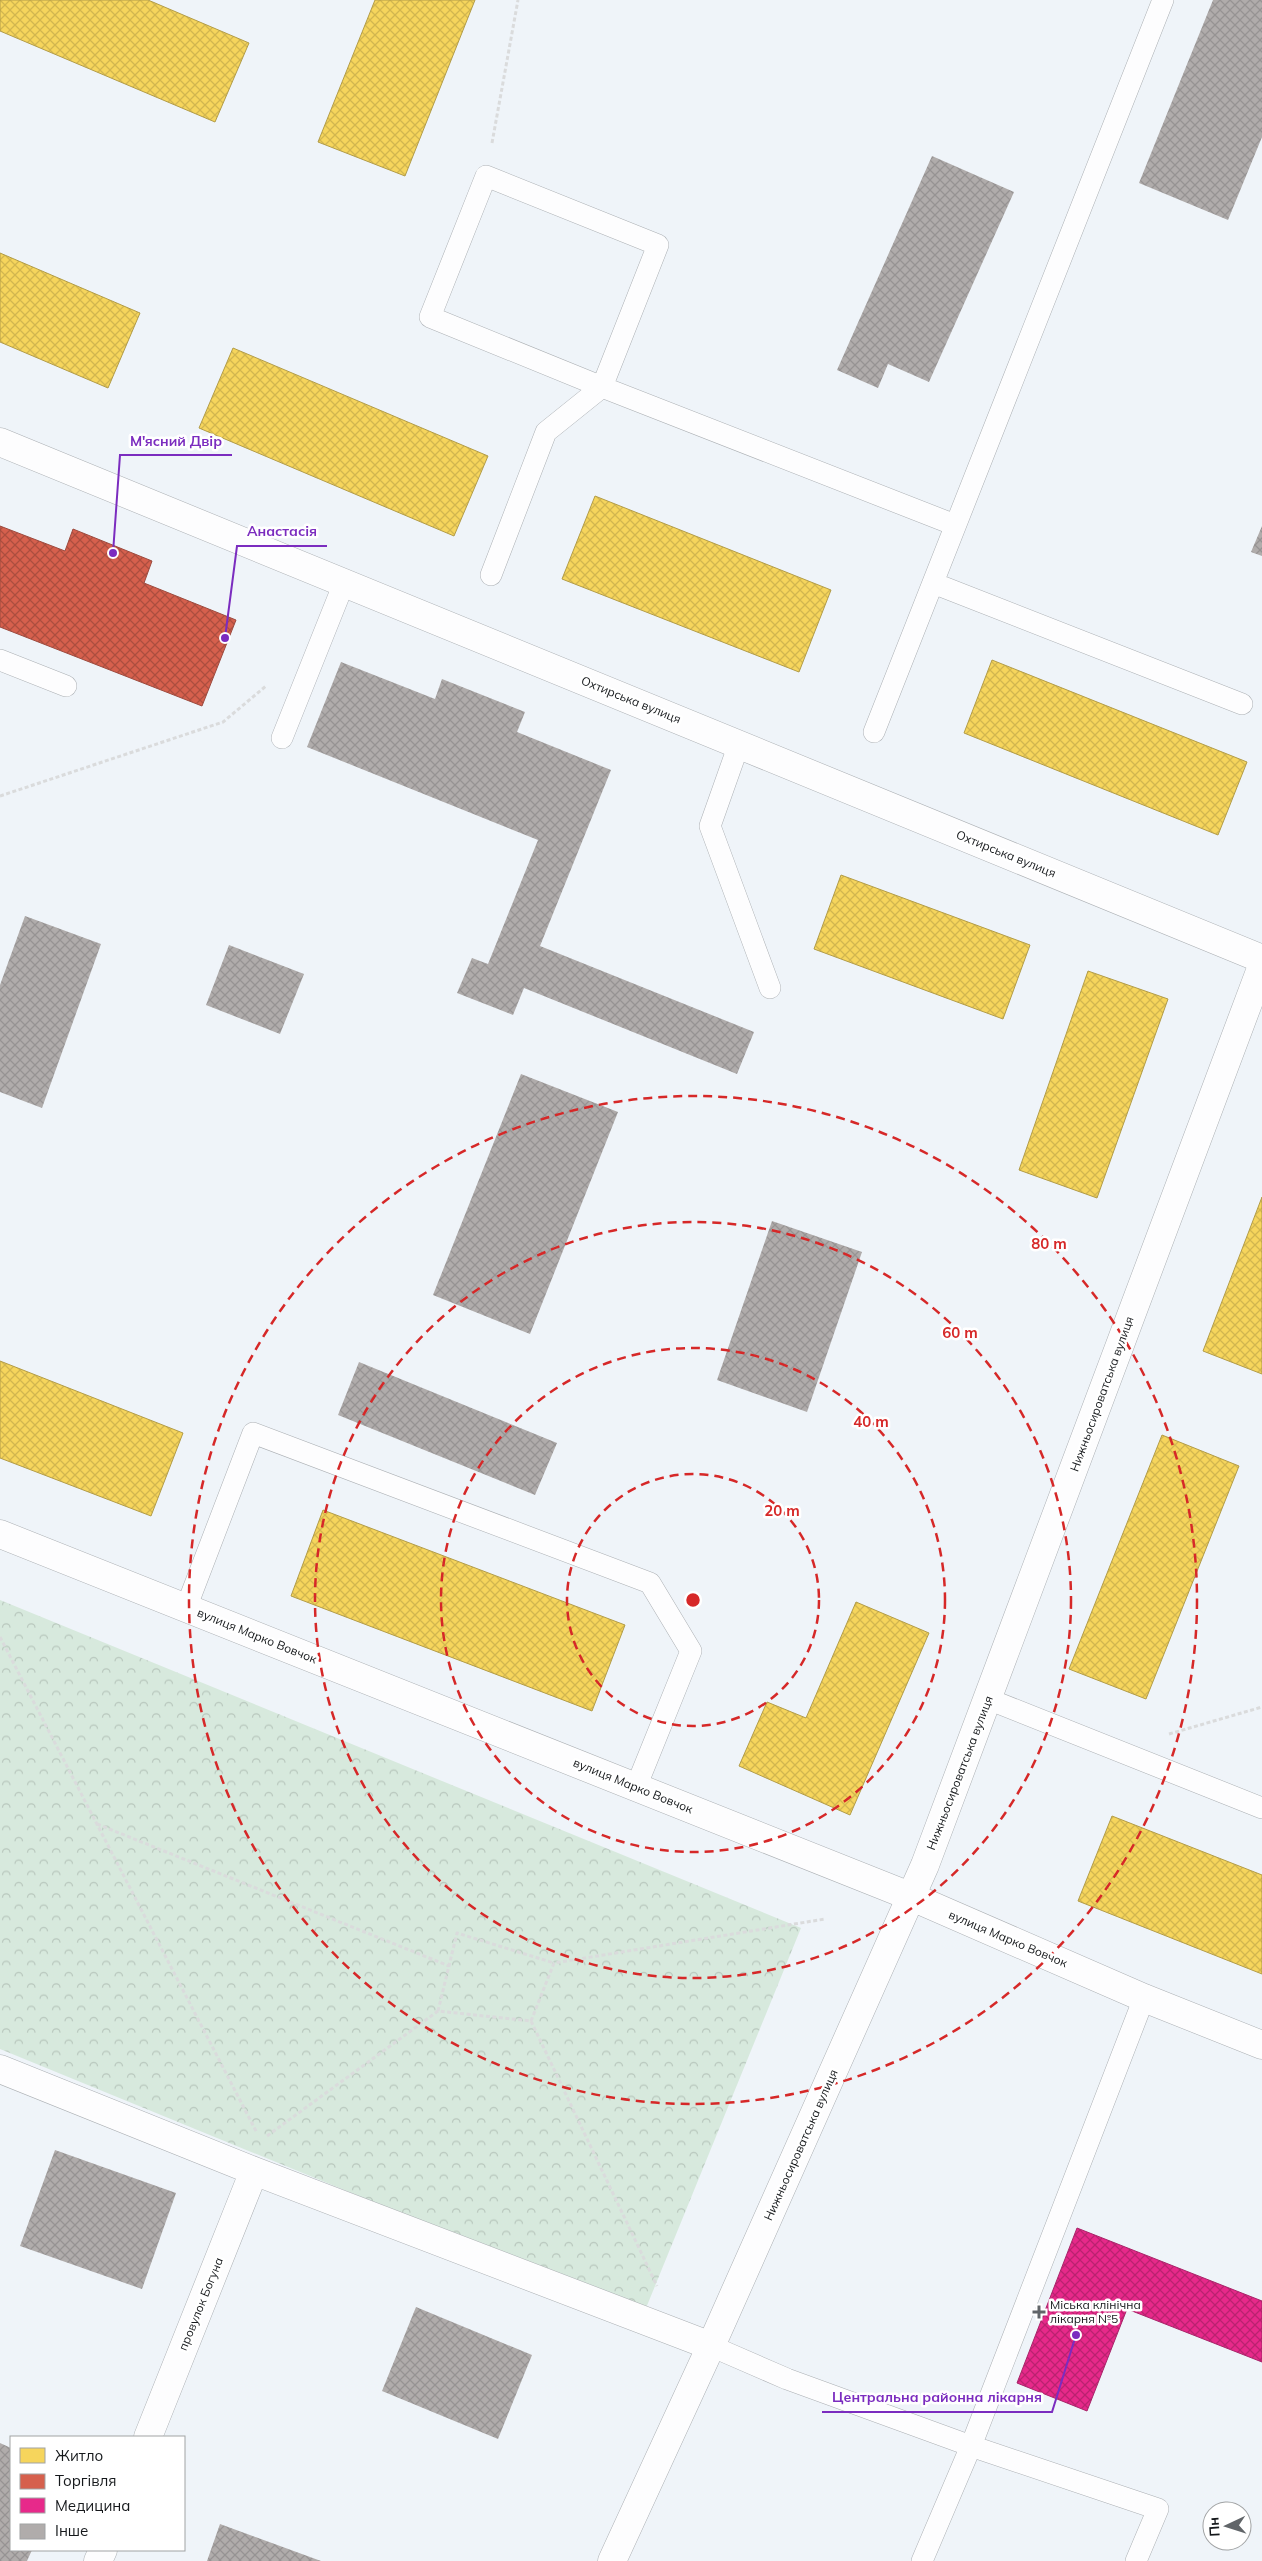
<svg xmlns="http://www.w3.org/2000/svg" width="1262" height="2561" viewBox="0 0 1262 2561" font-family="Mulish,sans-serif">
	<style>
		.forest { fill: url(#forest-crowns) }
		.homes { fill: url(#homes-cross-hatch); stroke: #b29c48 }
		.shops { fill: url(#shops-cross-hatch); stroke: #9c4a3e }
		.health { fill: url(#health-cross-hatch); stroke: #a82469 }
		.building { fill: url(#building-cross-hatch) }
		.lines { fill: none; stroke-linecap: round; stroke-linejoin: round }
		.service-casing { stroke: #acb0b4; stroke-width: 22 }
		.minor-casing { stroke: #acb0b4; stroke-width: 29 }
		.secondary-casing { stroke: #acb0b4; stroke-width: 29 }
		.path { stroke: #dadbdc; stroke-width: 3; stroke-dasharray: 4 2.5; stroke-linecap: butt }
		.service { stroke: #fdfdfe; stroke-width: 21 }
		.minor { stroke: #fdfdfe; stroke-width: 28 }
		.secondary { stroke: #fdfdfe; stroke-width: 28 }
		.ring { fill: none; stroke: #d62828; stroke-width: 2.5; stroke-dasharray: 9 6 }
		.poi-dot { fill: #616569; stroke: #fff; stroke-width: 2 }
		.labels { text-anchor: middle; stroke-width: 5; stroke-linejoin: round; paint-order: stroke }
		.street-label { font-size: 12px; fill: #15181b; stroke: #fff }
		.poi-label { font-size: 12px; fill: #15181b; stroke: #fff; text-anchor: start }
		.centre { fill: #d62828; stroke: #fff; stroke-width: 2.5 }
		.ring-label { font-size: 15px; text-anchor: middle; font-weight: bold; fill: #d62828; stroke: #fff; stroke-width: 5; stroke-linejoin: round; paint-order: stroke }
		.leader { fill: none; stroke: #7b2cbf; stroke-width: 2 }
		.callout-dot { fill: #7b2cbf; stroke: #fff; stroke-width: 2 }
		.callout-label { font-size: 14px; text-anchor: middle; font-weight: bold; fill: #7b2cbf; stroke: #fff; stroke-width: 5; stroke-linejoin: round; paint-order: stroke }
	</style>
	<defs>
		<pattern id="forest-crowns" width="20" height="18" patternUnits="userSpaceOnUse" patternTransform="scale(1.25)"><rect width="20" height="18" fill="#d7e9dd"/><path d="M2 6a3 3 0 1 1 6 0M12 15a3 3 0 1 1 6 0" fill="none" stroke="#b8c7bd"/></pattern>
		<pattern id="homes-cross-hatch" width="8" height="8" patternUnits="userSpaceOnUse" patternTransform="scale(1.25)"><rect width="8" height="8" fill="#f6d55c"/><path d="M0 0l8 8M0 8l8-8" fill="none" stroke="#d2b64f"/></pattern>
		<pattern id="shops-cross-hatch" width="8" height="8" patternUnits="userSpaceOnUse" patternTransform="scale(1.25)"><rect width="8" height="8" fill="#d6604d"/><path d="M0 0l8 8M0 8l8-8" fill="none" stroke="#ac4e3f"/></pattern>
		<pattern id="health-cross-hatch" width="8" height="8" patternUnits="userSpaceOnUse" patternTransform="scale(1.25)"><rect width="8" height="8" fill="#e7298a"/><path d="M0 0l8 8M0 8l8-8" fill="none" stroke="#ba2270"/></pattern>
		<pattern id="building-cross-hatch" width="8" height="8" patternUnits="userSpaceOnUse" patternTransform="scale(1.25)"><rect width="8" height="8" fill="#b0acab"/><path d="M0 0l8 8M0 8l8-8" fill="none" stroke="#969393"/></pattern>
	</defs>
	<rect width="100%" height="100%" fill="#eff4f9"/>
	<!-- forest -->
	<path class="forest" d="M0,1600L801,1928L644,2313L0,2049Z"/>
	<!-- homes -->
	<path class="homes" d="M0,0H148L249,43L215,122L0,31Z
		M375,0H475L405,176L318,142Z
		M0,253L140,313L108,388L0,342Z
		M233,348L488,456L454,536L199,428Z
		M595,496L831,590L799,672L562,579Z
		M992,660L1247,762L1218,835L964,733Z
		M841,875L1030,945L1003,1019L814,949Z
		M1088,971L1168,999L1097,1198L1019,1170Z
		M1262,1197V1374L1203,1351Z
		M0,1361L183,1433L151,1516L0,1458Z
		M1162,1435L1239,1466L1146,1699L1069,1669Z
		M323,1510L625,1625L592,1711L291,1596Z
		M856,1602L929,1633L850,1815L739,1766L767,1702L806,1718Z
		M1112,1816L1262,1875V1974L1078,1901Z"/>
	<!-- shops -->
	<path class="shops" d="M0,526L65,551L73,529L152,561L144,583L236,620L202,706L0,627Z"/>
	<!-- health -->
	<path class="health" d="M1077,2228L1262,2301V2362L1127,2309L1087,2411L1017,2383Z"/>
	<!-- building -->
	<path class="building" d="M1213,0H1262V137L1228,220L1139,183Z
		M932,156L1014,192L929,382L888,364L878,388L837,370Z
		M1262,526V556L1251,552Z
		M341,662L435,699L442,679L525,712L517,732L611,770L540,946L754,1032L737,1074L524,988L513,1015L457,993L472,958L488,964L538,840L307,747Z
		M25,916L101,944L42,1108L0,1092V985Z
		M229,945L304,974L280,1034L206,1005Z
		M521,1074L618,1112L530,1334L433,1295Z
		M772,1221L862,1252L807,1412L717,1380Z
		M359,1362L557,1443L535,1495L338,1415Z
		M55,2150L176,2193L142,2289L20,2246Z
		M416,2307L532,2355L498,2439L382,2391Z
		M0,2443L11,2448V2550H32L27,2561H0Z
		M220,2524L321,2561H207Z"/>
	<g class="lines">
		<!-- service casing -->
		<g class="service-casing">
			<path id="service" d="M486,176L658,245L602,387L430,317Z
				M491,575L546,432L602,387L955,525
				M933,583L1242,704
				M0,660L66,686
				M874,732L1163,0
				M282,738L344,583
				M739,744L710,826L770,988
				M186,1608L253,1433L650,1583L691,1651L636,1787
				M988,1699L1262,1808
				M711,2346L787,2379L971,2446L922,2561
				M1136,2561L1158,2509L971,2446L1144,1998"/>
		</g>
		<!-- minor casing -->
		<g class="minor-casing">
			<path id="minor" d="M0,1534L912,1897L1144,1998L1262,2045
				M0,2069L254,2171L711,2346
				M148,2437L254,2171
				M98,2561L103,2550
				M612,2561L711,2346L925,1865L1262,966"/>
		</g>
		<!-- secondary casing -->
		<g class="secondary-casing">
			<path id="secondary" d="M0,442L1262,959"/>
		</g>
		<!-- path -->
		<path class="path" d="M492,143L518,0
			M0,796L223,722L266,686
			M0,1637L257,2133
			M1169,1734L1262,1707
			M97,1824L449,1966
			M438,2011L457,1933L554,1963
			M531,2021L554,1963L825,1919
			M267,2136L438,2011L531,2021L657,2286"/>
		<!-- service -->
		<use href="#service" class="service"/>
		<!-- minor -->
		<use href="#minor" class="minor"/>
		<!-- secondary -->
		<use href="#secondary" class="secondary"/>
	</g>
	<!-- distance rings -->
	<g class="ring">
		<circle cx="693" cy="1600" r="126"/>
		<circle cx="693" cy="1600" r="252"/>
		<circle cx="693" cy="1600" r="378"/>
		<circle cx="693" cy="1600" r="504"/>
	</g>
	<!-- markers -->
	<path class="poi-dot" d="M1036.5 2304.5h5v5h5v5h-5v5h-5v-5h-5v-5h5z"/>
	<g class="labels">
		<!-- street labels -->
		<g class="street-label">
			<text transform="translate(631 700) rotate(22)" y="4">Охтирська вулиця</text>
			<text transform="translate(1006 854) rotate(22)" y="4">Охтирська вулиця</text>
			<text transform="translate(1102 1394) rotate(-70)" y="4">Нижньосироватська вулиця</text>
			<text transform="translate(257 1636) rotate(22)" y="4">вулиця Марко Вовчок</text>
			<text transform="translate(960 1773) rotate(-69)" y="4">Нижньосироватська вулиця</text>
			<text transform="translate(633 1786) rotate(22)" y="4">вулиця Марко Вовчок</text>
			<text transform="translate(1008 1939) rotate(23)" y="4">вулиця Марко Вовчок</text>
			<text transform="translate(801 2145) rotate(-66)" y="4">Нижньосироватська вулиця</text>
			<text transform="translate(201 2304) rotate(-68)" y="4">провулок Богуна</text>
		</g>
		<!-- poi labels -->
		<g class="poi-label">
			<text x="1050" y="2309">Міська клінічна<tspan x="1050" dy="14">лікарня №5</tspan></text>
		</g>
	</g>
	<circle cx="693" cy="1600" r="8" class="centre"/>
	<g class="ring-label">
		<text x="1049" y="1249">80 m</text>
		<text x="960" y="1338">60 m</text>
		<text x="871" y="1427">40 m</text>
		<text x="782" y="1516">20 m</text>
	</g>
	<!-- callouts -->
	<path class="leader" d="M113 553L120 455H232M225 638L237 546H327M1076 2335L1052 2412H822"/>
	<g class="callout-dot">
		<circle cx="113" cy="553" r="5"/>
		<circle cx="225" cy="638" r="5"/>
		<circle cx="1076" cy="2335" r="5"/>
	</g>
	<g class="callout-label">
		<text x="176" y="446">М'ясний Двір</text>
		<text x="282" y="536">Анастасія</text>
		<text x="937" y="2402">Центральна районна лікарня</text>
	</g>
	<!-- legend -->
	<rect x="10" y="2436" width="175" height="115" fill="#ffffff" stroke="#a1a3a4"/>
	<rect x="20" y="2448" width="25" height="15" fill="#f6d55c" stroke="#a1a3a4"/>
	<text x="55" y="2461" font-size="15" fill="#15181b">Житло</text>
	<rect x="20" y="2474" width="25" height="15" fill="#d6604d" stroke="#a1a3a4"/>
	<text x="55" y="2486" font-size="15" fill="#15181b">Торгівля</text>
	<rect x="20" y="2498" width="25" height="15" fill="#e7298a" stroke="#a1a3a4"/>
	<text x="55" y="2511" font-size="15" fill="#15181b">Медицина</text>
	<rect x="20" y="2524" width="25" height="15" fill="#b0acab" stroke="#a1a3a4"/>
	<text x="55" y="2536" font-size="15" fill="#15181b">Інше</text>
	<!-- north arrow -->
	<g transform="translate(1227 2526) rotate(266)"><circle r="24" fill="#ffffff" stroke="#a1a3a4"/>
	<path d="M0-4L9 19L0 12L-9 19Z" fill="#616569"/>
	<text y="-8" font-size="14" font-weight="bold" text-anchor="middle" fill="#15181b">Пн</text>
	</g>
</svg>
